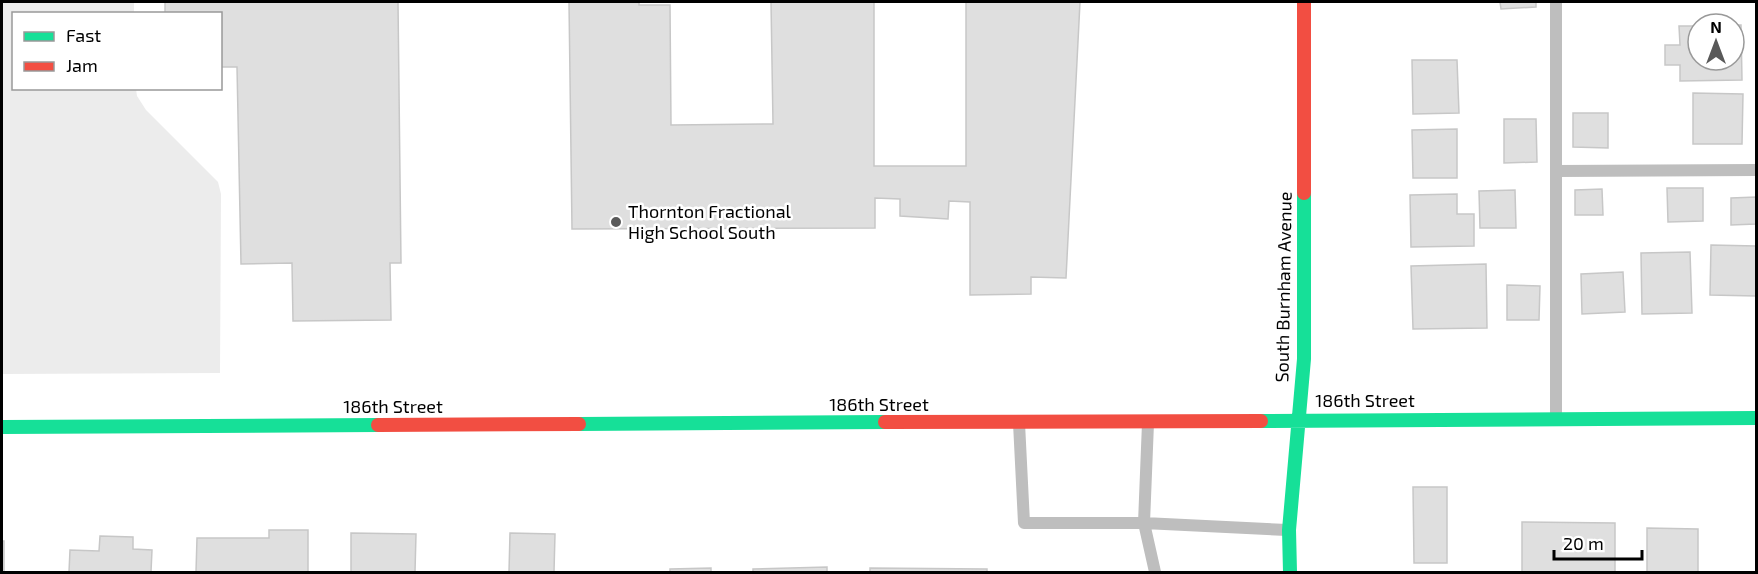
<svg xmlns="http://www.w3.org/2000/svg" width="1758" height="574" viewBox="0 0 1758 574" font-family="'Exo 2',sans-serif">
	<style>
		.green { fill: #ececec }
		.building { fill: #dfdfdf; stroke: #c7c7c7; stroke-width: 1.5 }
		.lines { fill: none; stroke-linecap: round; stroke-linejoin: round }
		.lane { stroke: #bebebe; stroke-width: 12 }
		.fast { stroke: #16e098; stroke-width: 14 }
		.jam { stroke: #f24e42; stroke-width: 14 }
		.poi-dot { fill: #595959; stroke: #fff; stroke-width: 2 }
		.labels { text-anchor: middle; stroke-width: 5; stroke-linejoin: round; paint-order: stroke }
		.poi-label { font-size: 18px; fill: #000; stroke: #fff; text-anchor: start }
		.street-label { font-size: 18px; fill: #000; stroke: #fff }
	</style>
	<rect width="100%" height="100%" fill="#fff"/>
	<!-- green -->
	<path class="green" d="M2,2H134V13L14,14V88L136,89L137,96L146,110L218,182L221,194L220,373L2,374Z"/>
	<!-- building -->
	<path class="building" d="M165,2H398L401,263H390L391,320L293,321L292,263L241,264L237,67H220V14H165Z
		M569,2H639V5H670L671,125L773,124L771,2H874V166H966V2H1080L1066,278L1031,277V294L970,295V202L949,201L948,219L900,216V199L875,198V228L572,229Z
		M1500,2H1536V7L1501,9Z
		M1734,25H1741L1742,80L1680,81V65H1665V45H1680L1679,26H1698V60H1734Z
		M1412,60H1457L1459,113L1413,114Z
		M1693,93L1743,94L1742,144H1693Z
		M1573,113H1608V148L1573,147Z
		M1504,119H1536L1537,162L1504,163Z
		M1457,129V178H1413L1412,130Z
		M1667,188H1703V221L1668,222Z
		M1602,189L1603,215H1575V190Z
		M1515,190L1516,228H1480L1479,191Z
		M1457,194V214H1474V246L1411,247L1410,195Z
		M1756,197V224L1731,225V198Z
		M1711,245L1756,246V296L1710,295Z
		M1690,252L1692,313L1642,314L1641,253Z
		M1486,264L1487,328L1413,329L1411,266Z
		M1623,272L1625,312L1582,314L1581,274Z
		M1507,285L1540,286L1539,320H1507Z
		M1413,487H1447V563H1414Z
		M1522,522L1615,523V572H1522Z
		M1647,528L1698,529V572H1647Z
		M269,530H308V572H196L197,538H269Z
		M351,533L416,534L415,572H351Z
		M510,533L555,534L554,572H509Z
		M100,536L133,537V549L152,550L151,572H69L70,550L99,551Z
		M2,541H4V572H2Z
		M827,567V572H753V569Z
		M711,568V572H670V569Z
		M870,568L987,569V572H870Z"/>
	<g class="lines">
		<!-- lane -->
		<path class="lane" d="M1556,2V417
			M1556,171L1756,170
			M1019,423L1024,523H1144L1148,423
			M1155,572L1144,523L1287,530"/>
		<!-- fast -->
		<path class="fast" d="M1261,421L1756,418
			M579,424L885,422
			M2,427L378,425
			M1290,572L1289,530L1304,359V193"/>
		<!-- jam -->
		<path class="jam" d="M1304,2V193
			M885,422L1261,421
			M378,425L579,424"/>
	</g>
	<!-- markers -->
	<circle class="poi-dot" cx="616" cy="222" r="6"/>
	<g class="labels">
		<!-- poi labels -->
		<g class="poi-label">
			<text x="628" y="218">Thornton Fractional<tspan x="628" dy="21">High School South</tspan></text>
		</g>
		<!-- street labels -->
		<g class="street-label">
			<text transform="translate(1284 287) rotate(-89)" y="6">South Burnham Avenue</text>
			<text x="1365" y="407">186th Street</text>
			<text x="879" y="411">186th Street</text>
			<text x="393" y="413">186th Street</text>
		</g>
	</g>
	<!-- border -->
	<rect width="1758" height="574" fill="none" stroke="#000000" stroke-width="6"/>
	<!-- legend -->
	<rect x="12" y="12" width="210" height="78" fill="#ffffff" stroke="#999999" stroke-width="1.5"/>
	<rect x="24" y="32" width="30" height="9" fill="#16e098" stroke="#999999" stroke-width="1.5"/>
	<text x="66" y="42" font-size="18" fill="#000000">Fast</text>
	<rect x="24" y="62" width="30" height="9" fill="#f24e42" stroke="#999999" stroke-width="1.5"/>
	<text x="66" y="72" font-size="18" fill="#000000">Jam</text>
	<!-- north arrow -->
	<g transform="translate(1716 42)"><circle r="28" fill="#ffffff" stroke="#999999" stroke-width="1.5"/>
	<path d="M0-4.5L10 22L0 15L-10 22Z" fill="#595959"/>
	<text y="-9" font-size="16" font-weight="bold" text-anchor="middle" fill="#000000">N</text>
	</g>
	<!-- scale -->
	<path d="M1554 550v9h88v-9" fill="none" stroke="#000000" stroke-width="3"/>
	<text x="1563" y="550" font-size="18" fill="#000000" stroke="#ffffff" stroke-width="4.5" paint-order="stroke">20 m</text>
</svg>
